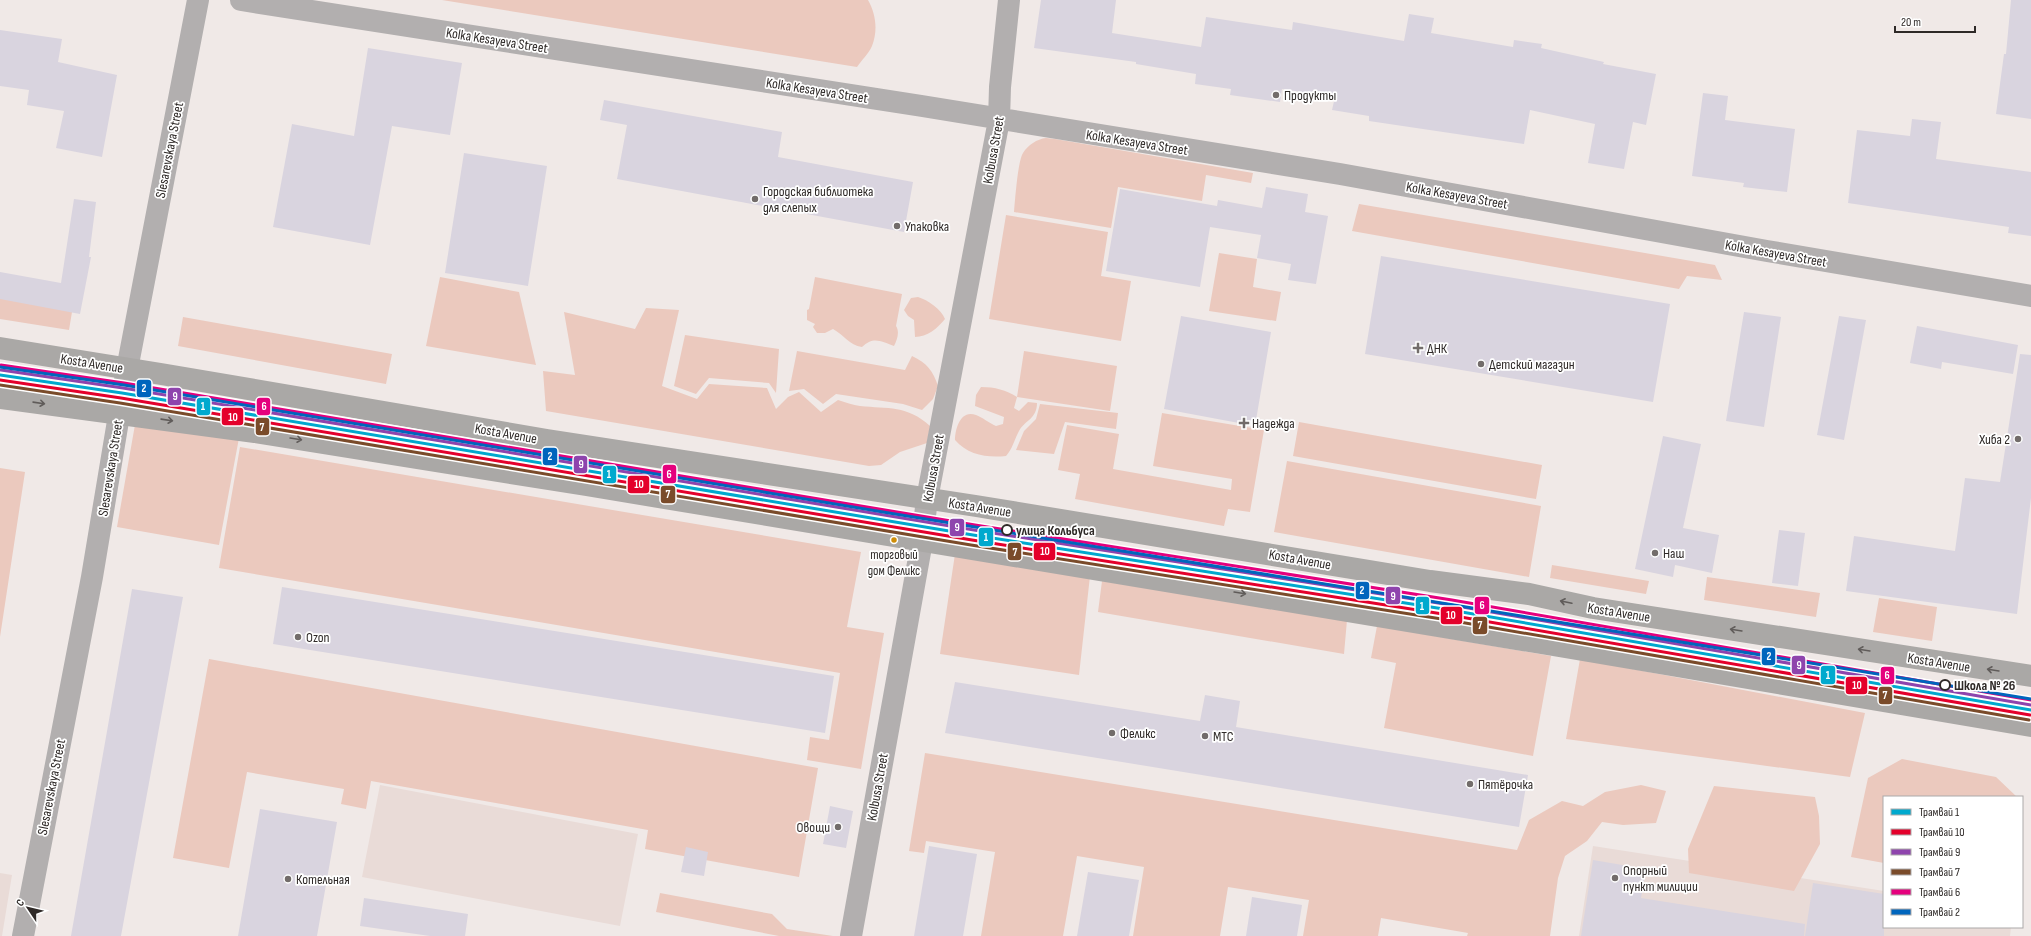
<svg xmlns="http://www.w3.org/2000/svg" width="2031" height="936" viewBox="0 0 2031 936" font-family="'Sofia Sans Condensed',sans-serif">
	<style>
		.built { fill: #e9dbd7 }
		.green { fill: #ebc9be }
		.building { fill: #d9d4df }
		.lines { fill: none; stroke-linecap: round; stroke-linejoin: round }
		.minor { stroke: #b2afaf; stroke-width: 22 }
		.tertiary { stroke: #b2afaf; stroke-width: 22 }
		.primary { stroke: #aaa8a6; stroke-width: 22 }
		.tram-1-casing { stroke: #fff; stroke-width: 6 }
		.tram-2-casing { stroke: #fff; stroke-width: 6 }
		.tram-3-casing { stroke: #fff; stroke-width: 6 }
		.tram-4-casing { stroke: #fff; stroke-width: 6 }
		.tram-5-casing { stroke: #fff; stroke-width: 6 }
		.tram-6-casing { stroke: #fff; stroke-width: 6 }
		.tram-1 { stroke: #00a9ce; stroke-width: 3 }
		.tram-2 { stroke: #e4002b; stroke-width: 3 }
		.tram-3 { stroke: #8e44ad; stroke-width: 3 }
		.tram-4 { stroke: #7a4b2a; stroke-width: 3 }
		.tram-5 { stroke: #e5007d; stroke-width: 3 }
		.tram-6 { stroke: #0065bd; stroke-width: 3 }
		.oneway { stroke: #605c5a }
		.poi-dot { fill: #726c6a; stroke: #fff; stroke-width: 1.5 }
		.stop-dot { fill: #fff; stroke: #2e2927; stroke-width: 2 }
		.bus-dot { fill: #cf8d08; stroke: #fff; stroke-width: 1.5 }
		.labels { text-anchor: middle; stroke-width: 3.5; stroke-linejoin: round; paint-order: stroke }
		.bus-label { font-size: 13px; fill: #2e2927; stroke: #fff }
		.street-label { font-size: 14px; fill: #2e2927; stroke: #fff }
		.poi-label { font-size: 14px; fill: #2e2927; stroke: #fff; text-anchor: start }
		.stop-label { font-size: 14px; font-weight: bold; fill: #2e2927; stroke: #fff; text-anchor: start }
		.line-badge { stroke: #fff; stroke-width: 1.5 }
		.badge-label { font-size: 11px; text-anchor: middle; font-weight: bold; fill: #fff }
	</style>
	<rect width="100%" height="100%" fill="#f0e9e7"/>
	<!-- built -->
	<path class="built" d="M380,785L638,834L620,926L362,877Z
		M1593,846L1884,891V927H2011L2010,936H1579Z
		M0,873L12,875L2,936H0Z"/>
	<!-- green -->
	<path class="green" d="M442,0H868C876,14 878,31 872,46C869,53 861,61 857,67Z
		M1046,138L1055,139L1253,173L1251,183L1206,175L1202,201L1118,187L1111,228L1014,212C1015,200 1018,160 1023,153C1028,145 1037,139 1046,138Z
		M1359,204L1715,265L1722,280L1687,276L1679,289L1352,231Z
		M1006,215L1108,232L1101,276L1131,281L1121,341L989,319Z
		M1219,253L1257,259L1253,287L1281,292L1276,321L1209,311Z
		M440,277L519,292L536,365L426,346Z
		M815,277L902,294L896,326C900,332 897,340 894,346C881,341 873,336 862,347C849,345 844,335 833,329L825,333H817L813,327L815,324L807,320V310L809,309Z
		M0,282L75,294L69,330L0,319Z
		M918,297C928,300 941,309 945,319C938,328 927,337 915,337L914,320L908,316L904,310L911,298Z
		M646,308L679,310L662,386L697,399L709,384L767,388L776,409L788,397L799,392L821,412L838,400C845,402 853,405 860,406C888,409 907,405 930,426L927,443L900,452L881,465L869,466L546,411L543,371L575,375L564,312L635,329Z
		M183,317L392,354L386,384L178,346Z
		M685,335L779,349L776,393L769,383L709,378L696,394L674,386Z
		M797,351L905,370L912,356C927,363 933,371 938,386L933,399L922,410L903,404L836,394L823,404L804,389L789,391Z
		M1024,351L1117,366L1110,411L1017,397L1014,408L1019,411L1028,402L1037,403C1037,419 1025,420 1019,431C1014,440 1013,448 1006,456C987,458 968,455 955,440C955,430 960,409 976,415C982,417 989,423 996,426L1003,424L1004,417L975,406L976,395L981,387C995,387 1006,390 1017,397Z
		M1040,404L1118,413L1116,429L1065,422L1054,454L1016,450L1024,431L1036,419Z
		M1162,413L1264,430L1250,512L1228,509L1224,526L1075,499L1080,474L1058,470L1067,425L1119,434L1113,469L1231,490L1232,479L1153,466Z
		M136,419L239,438L219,545L117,527Z
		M1299,422L1542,465L1536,499L1293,456Z
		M240,447L861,552L847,627L884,633L861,769L807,760L810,737L829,740L840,673L219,568Z
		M1287,461L1541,506L1529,577L1274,532Z
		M0,468L25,472L0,637Z
		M955,554L1090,576L1079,675L940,654Z
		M1552,565L1649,581L1646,594L1550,578Z
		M1707,577L1820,593L1816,617L1704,600Z
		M1102,581L1347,620L1344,654L1098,612Z
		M1879,598L1937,607L1932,641L1873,632Z
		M1377,626L1551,656L1533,756L1384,728L1396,663L1371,658Z
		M209,659L818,768L799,877L645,849L648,830L371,781L366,809L341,804L344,789L247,772L229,868L173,858Z
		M1580,659L1865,713L1850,777L1566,739Z
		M925,753L1517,850L1529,820L1562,801L1583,806L1605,792L1641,785L1666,791L1656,823L1623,825L1602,822L1587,841L1565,856L1558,878L1550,936H1467L1468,933L1381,918L1378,936H1303L1309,900L1228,887L1220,936H1133L1144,867L1077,856L1063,936H981L995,852L926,841L924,853L909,851Z
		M1902,759L1996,777L2017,797H1884V863L1851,857L1868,778Z
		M1714,786L1815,797L1819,816L1820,844L1794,891L1689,873L1688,849Z
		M660,893L772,914L787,929L833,936H779L656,912Z"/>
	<!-- building -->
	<path class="building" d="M1041,0H1116L1112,33L1201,47L1206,17L1292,30L1293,22L1404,41L1409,14L1434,18L1431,33L1513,47L1514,40L1542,44L1541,48L1604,62L1603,64L1656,74L1646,125L1633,122L1624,169L1588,163L1595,124L1530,110L1524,144L1369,121V116L1332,110L1335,97L1282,89L1280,102L1230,95L1231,89L1195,84L1196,74L1136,64V62L1034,48Z
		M2011,0H2031V119L1996,114L2004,54H2006Z
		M0,30L62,39L58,62L117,75L102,157L56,148L64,111L27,105L29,90L0,86Z
		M368,48L462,63L450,135L392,126L370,245L273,227L292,124L354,136Z
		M1703,93L1728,96L1725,120L1795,129L1787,192L1743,187L1744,183L1692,176Z
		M604,100L782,132L778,157L913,182L904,232L617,179L627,125L600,120Z
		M1912,119L1941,122L1936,159L2031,172V236L2008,233L2009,227L1848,203L1857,130L1910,136Z
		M464,153L547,166L528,286L445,273Z
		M1266,187L1308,194L1305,212L1328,216L1316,284L1288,280L1291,264L1257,258L1261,235L1210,227L1200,287L1106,271L1120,189L1217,206L1218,200L1262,208Z
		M74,199L96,202L89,257H91L80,314L0,299V272L61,283Z
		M1381,256L1670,304L1653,402L1365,354Z
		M1744,312L1781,317L1764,427L1726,421Z
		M1181,316L1271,332L1255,426L1164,409Z
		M1839,316L1866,320L1844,440L1817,435Z
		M1917,326L2018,345L2013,374L1942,362L1941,369L1910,363Z
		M2020,354L2031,355V498L2017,614L1846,591L1854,536L1955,551L1965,478L2000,482Z
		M1663,436L1701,444L1683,528L1719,535L1712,573L1675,565L1673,577L1635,569Z
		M1779,530L1805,533L1798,586L1772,583Z
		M282,587L834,676L825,733L273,644Z
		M132,589L183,597L121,936H71Z
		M955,682L1200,721L1205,695L1240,701L1236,727L1528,775L1519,827L945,733Z
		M830,806L853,811L846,848L823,844Z
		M260,809L337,822L317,936H238Z
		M929,846L977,854L963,936H914Z
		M686,847L708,852L704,876L681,872Z
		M1593,860L1646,869L1641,898L1805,924L1804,936H1581Z
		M1088,872L1139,880L1129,936H1077Z
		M1813,883L1884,894V936H1805Z
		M1252,897L1302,905L1297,936H1246Z
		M364,898L468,914L465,936H430L360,926Z"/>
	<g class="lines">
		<!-- minor -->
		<path class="minor" d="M241,0L922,106L1340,174L1767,251L2031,296
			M927,499L999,120L1000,87L1009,0
			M23,936L92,577L124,385L198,0"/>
		<!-- tertiary -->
		<path class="tertiary" d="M851,936L922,541L927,499"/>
		<!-- primary -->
		<path class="primary" d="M0,348L161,374L547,440L976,506L1430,581L1529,594L1593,608L2031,676
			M0,398L255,432L586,485L1559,646L2031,726"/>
		<!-- tram-1 casing -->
		<g class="tram-1-casing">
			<path id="tram-1" d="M0,375L122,393L973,535L1450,610L2031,710"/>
		</g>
		<!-- tram-2 casing -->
		<g class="tram-2-casing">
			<path id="tram-2" d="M0,380L121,398L972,540L1449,615L2030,715"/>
		</g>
		<!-- tram-3 casing -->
		<g class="tram-3-casing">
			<path id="tram-3" d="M1,370L123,388L974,530L1451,605L2031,705"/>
		</g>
		<!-- tram-4 casing -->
		<g class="tram-4-casing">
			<path id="tram-4" d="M0,385L120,403L971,545L1448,620L2029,720"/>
		</g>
		<!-- tram-5 casing -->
		<g class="tram-5-casing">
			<path id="tram-5" d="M1,365L124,383L975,525L1452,600L2031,700"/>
		</g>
		<!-- tram-6 casing -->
		<g class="tram-6-casing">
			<path id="tram-6" d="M0,367L124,385L889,513L2031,699"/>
		</g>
		<!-- tram-1 -->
		<use href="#tram-1" class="tram-1"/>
		<!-- tram-2 -->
		<use href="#tram-2" class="tram-2"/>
		<!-- tram-3 -->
		<use href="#tram-3" class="tram-3"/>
		<!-- tram-4 -->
		<use href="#tram-4" class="tram-4"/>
		<!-- tram-5 -->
		<use href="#tram-5" class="tram-5"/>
		<!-- tram-6 -->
		<use href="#tram-6" class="tram-6"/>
	</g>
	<!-- one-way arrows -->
	<defs><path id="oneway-shaft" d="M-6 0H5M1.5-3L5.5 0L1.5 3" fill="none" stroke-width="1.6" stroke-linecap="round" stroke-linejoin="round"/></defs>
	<g class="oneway">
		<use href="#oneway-shaft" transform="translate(39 403) rotate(8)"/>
		<use href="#oneway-shaft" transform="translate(167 420) rotate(8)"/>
		<use href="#oneway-shaft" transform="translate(296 439) rotate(9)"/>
		<use href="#oneway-shaft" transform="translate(1240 593) rotate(9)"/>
		<use href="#oneway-shaft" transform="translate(1566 602) rotate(-168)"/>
		<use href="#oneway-shaft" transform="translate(1736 630) rotate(-171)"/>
		<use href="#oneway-shaft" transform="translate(1864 650) rotate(-171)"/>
		<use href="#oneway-shaft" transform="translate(1993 670) rotate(-171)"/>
	</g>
	<!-- markers -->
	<g class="poi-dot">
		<circle cx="1276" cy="95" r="4"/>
		<circle cx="755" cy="199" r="4"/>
		<circle cx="897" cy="226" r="4"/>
		<path d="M1416 342h4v4h4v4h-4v4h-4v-4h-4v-4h4z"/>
		<circle cx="1481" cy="364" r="4"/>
		<path d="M1242 417h4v4h4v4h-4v4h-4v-4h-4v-4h4z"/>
		<circle cx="2018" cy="439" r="4"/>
		<circle cx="1655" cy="553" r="4"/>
		<circle cx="298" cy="637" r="4"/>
		<circle cx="1112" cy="733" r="4"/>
		<circle cx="1205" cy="736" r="4"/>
		<circle cx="1470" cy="784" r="4"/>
		<circle cx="838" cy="827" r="4"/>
		<circle cx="1615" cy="878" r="4"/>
		<circle cx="288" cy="879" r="4"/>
	</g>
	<g class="stop-dot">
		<circle cx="1007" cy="530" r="5"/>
		<circle cx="1945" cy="685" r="5"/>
	</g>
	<circle class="bus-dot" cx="894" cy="540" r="3.5"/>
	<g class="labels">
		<!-- bus labels -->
		<g class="bus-label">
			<text x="894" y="559">торговый<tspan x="894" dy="16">дом Феликс</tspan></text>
		</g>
		<!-- street labels -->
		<g class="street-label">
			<text transform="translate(497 40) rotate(9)" y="5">Kolka Kesayeva Street</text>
			<text transform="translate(817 90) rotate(9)" y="5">Kolka Kesayeva Street</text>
			<text transform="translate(1137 142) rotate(9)" y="5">Kolka Kesayeva Street</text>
			<text transform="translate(169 150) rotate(-79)" y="5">Slesarevskaya Street</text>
			<text transform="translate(993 150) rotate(-80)" y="5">Kolbusa Street</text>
			<text transform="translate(1457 195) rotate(10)" y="5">Kolka Kesayeva Street</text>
			<text transform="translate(1776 253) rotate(10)" y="5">Kolka Kesayeva Street</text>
			<text transform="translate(92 363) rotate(9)" y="5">Kosta Avenue</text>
			<text transform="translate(506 433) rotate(10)" y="5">Kosta Avenue</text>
			<text transform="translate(110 468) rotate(-81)" y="5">Slesarevskaya Street</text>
			<text transform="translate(933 468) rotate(-80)" y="5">Kolbusa Street</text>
			<text transform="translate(980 507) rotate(9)" y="5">Kosta Avenue</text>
			<text transform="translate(1300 559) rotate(10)" y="5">Kosta Avenue</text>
			<text transform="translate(1619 612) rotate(9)" y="5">Kosta Avenue</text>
			<text transform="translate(1939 662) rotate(9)" y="5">Kosta Avenue</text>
			<text transform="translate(51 787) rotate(-79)" y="5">Slesarevskaya Street</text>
			<text transform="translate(877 787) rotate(-80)" y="5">Kolbusa Street</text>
		</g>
		<!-- poi labels -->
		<g class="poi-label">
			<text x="1284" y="100">Продукты</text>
			<text x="763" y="196">Городская библиотека<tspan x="763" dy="16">для слепых</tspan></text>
			<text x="905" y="231">Упаковка</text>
			<text x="1427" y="353">ДНК</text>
			<text x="1489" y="369">Детский магазин</text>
			<text x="1252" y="428">Надежда</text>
			<text x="2010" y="444" text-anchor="end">Хиба 2</text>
			<text x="1663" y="558">Наш</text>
			<text x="306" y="642">Ozon</text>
			<text x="1120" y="738">Феликс</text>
			<text x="1213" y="741">МТС</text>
			<text x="1478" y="789">Пятёрочка</text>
			<text x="830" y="832" text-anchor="end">Овощи</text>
			<text x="1623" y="875">Опорный<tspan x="1623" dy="16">пункт милиции</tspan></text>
			<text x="296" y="884">Котельная</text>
		</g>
		<!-- stop labels -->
		<g class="stop-label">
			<text x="1016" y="535">улица Кольбуса</text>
			<text x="1954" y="690">Школа № 26</text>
		</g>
	</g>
	<g class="line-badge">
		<rect x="136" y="379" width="16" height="19" rx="4" fill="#0065bd"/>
		<rect x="167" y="387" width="15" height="19" rx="4" fill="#8e44ad"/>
		<rect x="256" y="397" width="15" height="19" rx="4" fill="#e5007d"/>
		<rect x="196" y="397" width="15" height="19" rx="4" fill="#00a9ce"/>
		<rect x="221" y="407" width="23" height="19" rx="4" fill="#e4002b"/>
		<rect x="255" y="417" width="15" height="19" rx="4" fill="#7a4b2a"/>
		<rect x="542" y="447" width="16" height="19" rx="4" fill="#0065bd"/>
		<rect x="573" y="455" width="15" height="19" rx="4" fill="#8e44ad"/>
		<rect x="662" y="464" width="15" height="20" rx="4" fill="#e5007d"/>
		<rect x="602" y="465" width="15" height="19" rx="4" fill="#00a9ce"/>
		<rect x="627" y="475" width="23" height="19" rx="4" fill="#e4002b"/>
		<rect x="660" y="485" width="16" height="19" rx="4" fill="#7a4b2a"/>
		<rect x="949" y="518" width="16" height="19" rx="4" fill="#8e44ad"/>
		<rect x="978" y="527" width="16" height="20" rx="4" fill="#00a9ce"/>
		<rect x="1033" y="542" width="23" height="19" rx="4" fill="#e4002b"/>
		<rect x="1007" y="542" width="15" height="19" rx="4" fill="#7a4b2a"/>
		<rect x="1355" y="581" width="15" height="19" rx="4" fill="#0065bd"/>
		<rect x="1385" y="586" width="16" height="19" rx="4" fill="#8e44ad"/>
		<rect x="1474" y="596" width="16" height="19" rx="4" fill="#e5007d"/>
		<rect x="1415" y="596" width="15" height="19" rx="4" fill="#00a9ce"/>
		<rect x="1440" y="606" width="23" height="19" rx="4" fill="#e4002b"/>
		<rect x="1472" y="616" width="16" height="19" rx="4" fill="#7a4b2a"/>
		<rect x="1761" y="647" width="15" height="19" rx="4" fill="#0065bd"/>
		<rect x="1791" y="655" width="15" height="20" rx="4" fill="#8e44ad"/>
		<rect x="1820" y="665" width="16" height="20" rx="4" fill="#00a9ce"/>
		<rect x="1880" y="666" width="15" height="19" rx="4" fill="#e5007d"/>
		<rect x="1845" y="676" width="23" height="19" rx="4" fill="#e4002b"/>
		<rect x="1878" y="686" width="15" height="19" rx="4" fill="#7a4b2a"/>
	</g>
	<g class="badge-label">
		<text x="144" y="392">2</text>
		<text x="175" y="400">9</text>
		<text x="264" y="410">6</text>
		<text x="203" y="410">1</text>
		<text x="233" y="421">10</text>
		<text x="262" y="431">7</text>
		<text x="550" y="460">2</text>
		<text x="581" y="468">9</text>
		<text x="669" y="478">6</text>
		<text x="609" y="478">1</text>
		<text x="639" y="488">10</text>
		<text x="668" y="498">7</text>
		<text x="957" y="531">9</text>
		<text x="986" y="541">1</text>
		<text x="1045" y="555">10</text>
		<text x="1015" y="556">7</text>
		<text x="1362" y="594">2</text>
		<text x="1393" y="600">9</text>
		<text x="1482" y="609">6</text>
		<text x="1422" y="610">1</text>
		<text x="1451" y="619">10</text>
		<text x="1480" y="629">7</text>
		<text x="1769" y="660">2</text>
		<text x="1799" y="669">9</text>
		<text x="1828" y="679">1</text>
		<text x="1887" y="679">6</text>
		<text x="1857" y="689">10</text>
		<text x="1885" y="699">7</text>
	</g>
	<!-- legend -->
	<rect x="1883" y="796" width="140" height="132" fill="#ffffff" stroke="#aba9a9"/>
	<rect x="1891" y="809" width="20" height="6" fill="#00a9ce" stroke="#aba9a9"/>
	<text x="1919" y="816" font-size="12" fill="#2e2927">Трамвай 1</text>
	<rect x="1891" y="829" width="20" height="6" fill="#e4002b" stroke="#aba9a9"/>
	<text x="1919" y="836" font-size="12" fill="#2e2927">Трамвай 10</text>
	<rect x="1891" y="849" width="20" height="6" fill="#8e44ad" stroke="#aba9a9"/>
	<text x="1919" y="856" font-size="12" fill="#2e2927">Трамвай 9</text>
	<rect x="1891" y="869" width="20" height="6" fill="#7a4b2a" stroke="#aba9a9"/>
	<text x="1919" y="876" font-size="12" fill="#2e2927">Трамвай 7</text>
	<rect x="1891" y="889" width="20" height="6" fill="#e5007d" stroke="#aba9a9"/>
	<text x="1919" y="896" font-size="12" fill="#2e2927">Трамвай 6</text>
	<rect x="1891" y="909" width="20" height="6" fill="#0065bd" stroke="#aba9a9"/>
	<text x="1919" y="916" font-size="12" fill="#2e2927">Трамвай 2</text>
	<!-- north arrow -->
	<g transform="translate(28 908) rotate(305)" stroke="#ffffff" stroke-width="3" paint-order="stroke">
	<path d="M0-3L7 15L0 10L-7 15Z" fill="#2e2927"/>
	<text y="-6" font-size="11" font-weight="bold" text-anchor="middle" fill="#2e2927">С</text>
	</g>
	<!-- scale -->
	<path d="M1895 26v6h80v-6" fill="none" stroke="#2e2927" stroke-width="2"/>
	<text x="1901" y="26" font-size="12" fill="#2e2927" stroke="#ffffff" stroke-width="3" paint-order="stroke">20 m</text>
</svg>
